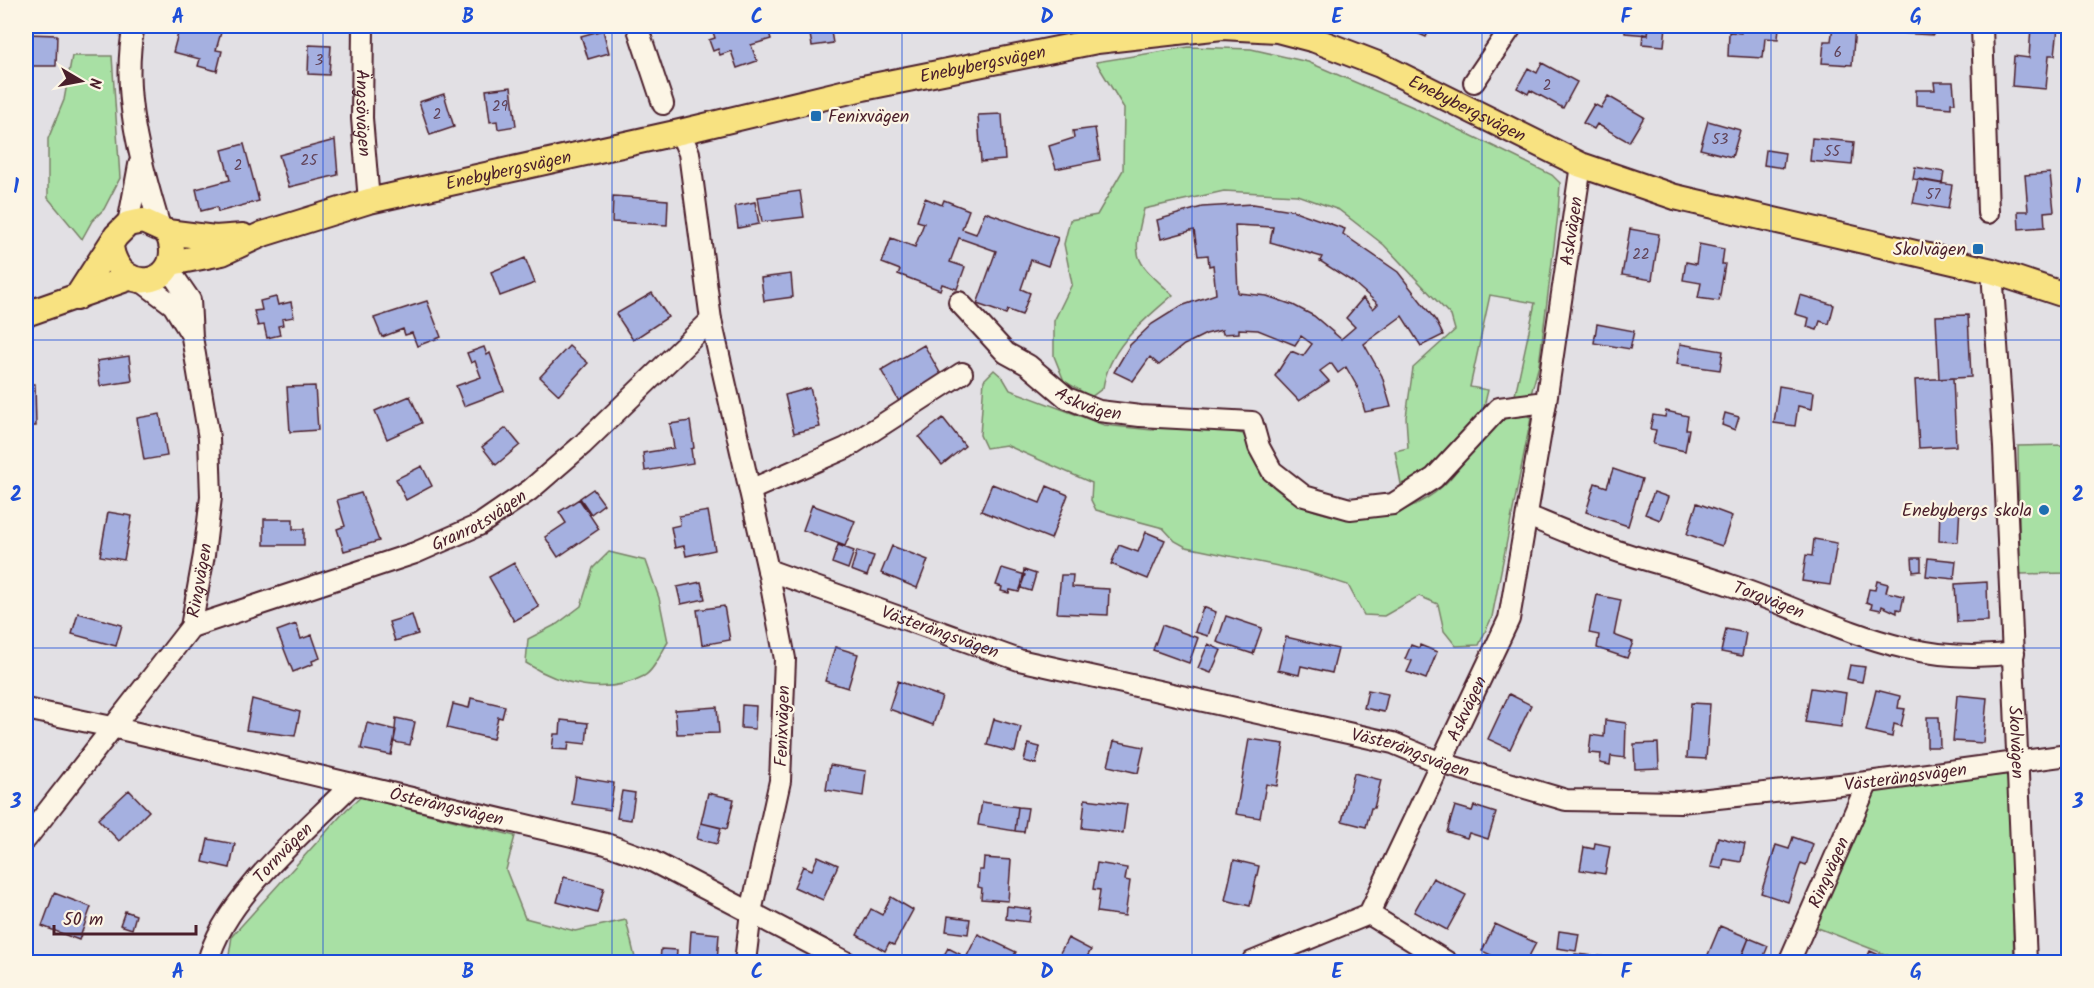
<svg xmlns="http://www.w3.org/2000/svg" width="2094" height="988" viewBox="0 0 2094 988" font-family="Kalam,sans-serif">
	<style>
		.green { fill: #a8e0a4; stroke: #798068; stroke-width: 1.5 }
		.building { fill: #a5b0e0; stroke: #4a1f2b; stroke-width: 1.5; fill-rule: evenodd }
		.lines { fill: none; stroke-linecap: round; stroke-linejoin: round }
		.minor-casing { stroke: #4a1f2b; stroke-width: 24 }
		.major-casing { stroke: #4a1f2b; stroke-width: 28 }
		.minor { stroke: #fcf5e5; stroke-width: 20 }
		.major { stroke: #f8e281; stroke-width: 24 }
		.grid { fill: none; stroke: #1d4ed8; stroke-width: 1.5; stroke-opacity: 0.55 }
		.poi-dot { fill: #1f6fb2; stroke: #fcf5e5; stroke-width: 2 }
		.labels { text-anchor: middle; stroke-width: 4.5; stroke-linejoin: round; paint-order: stroke }
		.number-label { font-size: 15px; fill: #614358 }
		.street-label { font-size: 18px; fill: #4a1f2b; stroke: #fcf5e5 }
		.poi-label { font-size: 18px; fill: #4a1f2b; stroke: #fcf5e5; text-anchor: end }
		.neatline { fill: none; stroke: #1d4ed8; stroke-width: 2 }
		.grid-label { font-size: 20px; text-anchor: middle; font-weight: bold; fill: #1d4ed8 }
	</style>
	<rect width="100%" height="100%" fill="#e2e0e4"/>
	<filter id="ink" filterUnits="userSpaceOnUse"><feTurbulence type="fractalNoise" baseFrequency=".0167" numOctaves="2"/><feDisplacementMap in="SourceGraphic" scale="12" xChannelSelector="R" yChannelSelector="G"/><feConvolveMatrix kernelMatrix="1 2 1 2 8 2 1 2 1" color-interpolation-filters="sRGB"/></filter>
	<g filter="url(#ink)">
		<!-- green -->
		<path class="green" d="M1189,47L1251,49L1308,62L1413,107L1552,175L1560,183L1558,214L1539,365L1531,394L1515,395L1535,303L1490,295L1470,387L1488,390L1484,407L1425,475L1401,484L1395,451L1408,448L1406,417L1413,368L1455,330L1451,316L1384,245L1339,210L1297,195L1224,191L1144,209C1131,261 1135,260 1173,295C1143,321 1109,347 1103,388L1091,397L1064,381L1054,356V321L1072,284L1064,244L1070,220L1097,215L1123,170L1124,108L1096,62Z
			M72,56H112L120,178L104,209L92,221L82,239L48,198V139L64,100Z
			M994,370L1003,378L1010,390L1104,425L1152,430L1160,423L1210,427L1243,434C1251,449 1264,478 1276,489C1322,529 1399,527 1444,485C1468,462 1488,417 1523,412L1531,418L1492,617L1479,645L1456,646L1444,631L1438,604L1419,596L1384,616L1364,615L1348,585L1307,572L1186,547L1175,541L1163,528L1096,510L1091,500L1092,483L1006,445L986,448L980,435L984,380Z
			M2068,445V573L2020,574L2018,446Z
			M609,552L646,561L659,598L668,642C662,651 654,671 644,676C607,696 560,685 526,663L528,639L557,624L581,606L593,568Z
			M2009,774L2014,962L1900,960L1813,926L1873,792Z
			M361,797L515,836L506,870L525,918L575,931L626,920L636,962H228L232,936L347,809Z"/>
		<!-- building -->
		<path class="building" d="M180,26L222,29L216,50L222,51L217,71L198,66L200,59L173,52Z
			M711,26H767L771,39L751,45L757,61L737,68L731,51L720,55L718,49L713,51L709,40L715,38Z
			M830,26L833,43L812,46L809,29Z
			M1401,26H1431L1426,37Z
			M1625,26H1649L1648,35L1625,33Z
			M1649,26H1666L1664,46L1642,44L1643,34L1648,35Z
			M1742,26H1779L1778,39L1765,38L1763,58L1728,56L1729,32L1741,33Z
			M1833,26H1855L1852,65L1822,63L1824,41H1831Z
			M1899,26H1950V29L1933,27V35L1898,33Z
			M2031,26L2058,28L2055,55H2049L2046,89L2012,86L2014,56L2029,58Z
			M603,30L609,53L588,59L581,36Z
			M26,34L57,35L56,66H26Z
			M309,45L331,46L329,75L308,74Z
			M1542,63L1577,82L1563,108L1530,90L1528,94L1517,88L1528,68L1537,73Z
			M1934,82H1953L1955,103H1951V108L1916,105V90H1935Z
			M511,87L516,126L498,129L497,121L490,122L486,90Z
			M444,94L454,127L430,135L419,102Z
			M1608,96L1644,117L1629,142L1597,124L1594,129L1583,123L1594,104L1601,108Z
			M1002,114L1005,160L981,162L978,115Z
			M1708,121L1740,130L1732,157L1700,149Z
			M1095,128L1100,160L1056,169L1049,146L1074,138L1073,131Z
			M1812,138L1854,142L1852,165L1810,161Z
			M335,140L338,175L289,187L279,155Z
			M244,144L259,201L218,212L217,207L201,211L196,189L230,180L222,150Z
			M1766,150L1785,153L1783,168L1764,165Z
			M1915,167L1944,172L1942,184L1913,179Z
			M2050,173L2054,211L2044,212L2045,227L2019,229L2018,211H2028L2025,175Z
			M1918,179L1952,185L1948,209L1913,203Z
			M800,191L804,217L762,222L758,197Z
			M613,196L668,200L667,225L612,222Z
			M925,198L942,205L944,200L969,210L962,229L976,234L985,212L1058,238L1048,266L1031,260L1021,289L1030,293L1022,315L1008,310L1006,314L977,304L996,251L959,238L950,262L965,267L957,289L942,284L940,290L898,274L900,270L882,263L891,238L915,247L924,223L917,221Z
			M755,202L759,224L738,228L735,206Z
			M1253,204L1292,210L1345,229L1343,234L1398,272L1436,321L1443,335L1421,346L1402,316L1364,344L1382,376L1391,407L1365,412L1358,388L1346,367L1338,373L1331,363L1320,371L1329,381L1299,401L1275,376L1291,351L1303,356L1312,344L1301,336L1295,345L1258,330L1239,329V333L1223,334L1222,330L1206,334L1184,345L1159,365L1150,357L1133,381L1114,372L1130,345L1152,324L1181,306L1216,294L1213,265L1209,266L1208,255L1198,256L1194,230L1161,239L1157,220L1202,207ZM1235,225L1273,227L1270,242L1322,257L1320,261L1353,282L1378,304L1373,309L1363,298L1346,318L1355,327L1341,339L1314,316L1293,305L1267,296L1238,293Z
			M1630,229L1659,234L1652,280L1622,275Z
			M1699,244L1724,249L1722,264H1725L1719,301L1698,298L1701,283L1683,280L1686,262L1696,264Z
			M525,258L535,283L500,296L491,272Z
			M791,274L793,297L764,301L761,278Z
			M652,293L668,317L633,340L616,314Z
			M1800,295L1834,305L1829,324L1820,321L1817,330L1807,327L1809,318L1795,314Z
			M276,297L278,305L291,302L294,317L282,319L283,325L278,326L280,335L267,338L264,325L258,326L254,311L262,310L260,301Z
			M427,301L441,337L417,346L412,333L405,335L403,329L382,337L374,318Z
			M1968,315L1971,377L1939,379L1936,316Z
			M1597,324L1634,331L1630,349L1594,343Z
			M1680,344L1723,351L1720,370L1677,364Z
			M924,345L943,378L900,403L881,370Z
			M569,346L588,363L559,395L540,377Z
			M484,347L487,355L490,353L504,391L464,406L456,386L481,377L475,361L471,363L467,353Z
			M129,356L132,381L100,386L97,361Z
			M1953,378L1956,446L1919,448L1915,380Z
			M26,384H35L36,426H26Z
			M315,386L318,430L290,432L287,387Z
			M1779,386L1814,392L1812,409L1798,406L1795,426L1774,423Z
			M810,388L820,427L794,433L785,395Z
			M410,396L422,423L387,439L375,411Z
			M1666,411L1688,416L1686,429H1689L1685,451L1653,444L1656,430L1650,429L1653,415L1665,417Z
			M1725,413L1739,417L1735,430L1722,425Z
			M160,414L167,456L144,460L137,418Z
			M943,418L965,446L942,465L919,437Z
			M690,421L694,448L691,449L693,463L645,471L643,453L674,448L670,424Z
			M506,428L520,445L496,465L482,447Z
			M422,466L432,486L406,500L396,479Z
			M1613,469L1642,479L1628,526L1586,512L1595,483L1607,487Z
			M992,484L1040,503L1047,486L1068,495L1051,539L981,511Z
			M593,489L604,504L591,514L580,498Z
			M1654,492L1668,497L1660,520L1645,514Z
			M361,493L379,541L344,551L337,529L345,526L337,500Z
			M579,499L599,529L558,557L545,537L566,523L559,512Z
			M1697,503L1732,516L1722,546L1687,534Z
			M812,505L855,521L845,546L803,530Z
			M1940,505L1960,506L1958,542L1939,541Z
			M708,511L715,550L686,556L684,546L675,548L671,527L680,525L679,516Z
			M108,512L132,516L124,560L100,556Z
			M264,519H293V529H304V545H264Z
			M1146,532L1165,540L1148,579L1111,564L1119,545L1138,552Z
			M1814,539L1837,543L1830,585L1802,581L1806,555L1812,556Z
			M838,545L854,551L848,569L832,563Z
			M892,546L928,560L917,588L881,573Z
			M857,551L874,556L867,576L851,570Z
			M1912,558H1921V571L1913,572Z
			M1928,558L1956,561L1954,579L1926,576Z
			M514,563L539,607L514,621L489,577Z
			M1002,568L1025,575L1019,592L1010,590L1009,593L1001,591L1002,587L996,585Z
			M1024,570L1036,574L1031,591L1021,588Z
			M1061,575H1073L1072,587L1109,589L1108,615L1057,613Z
			M1877,581L1888,584L1886,592L1904,596L1901,610L1897,609V613L1882,606L1881,610L1871,608L1872,604L1866,602L1869,589L1875,590Z
			M701,582L705,599L681,604L677,587Z
			M1987,582L1988,621L1957,622L1955,584Z
			M1597,595L1621,600L1614,635L1633,642L1627,658L1597,648L1599,635L1589,633Z
			M724,606L730,640L702,645L697,610Z
			M1203,607L1216,612L1208,636L1195,632Z
			M78,613L122,625L116,646L72,634Z
			M412,615L418,634L395,641L389,622Z
			M1226,616L1262,628L1253,654L1217,642Z
			M296,624L301,639L312,635L320,658L312,661L313,664L293,672L277,631Z
			M1162,625L1198,638L1189,663L1153,650Z
			M1726,629L1746,633L1742,656L1721,652Z
			M1286,637L1338,649L1332,673L1301,666L1299,675L1278,670Z
			M1208,644L1221,650L1211,673L1198,668Z
			M1411,645L1419,648L1420,645L1437,652L1426,679L1407,672L1412,661L1405,659Z
			M835,647L858,654L848,688L825,681Z
			M1850,665L1865,667L1862,682L1847,679Z
			M898,681L942,697L933,725L889,709Z
			M1811,688L1846,693L1841,727L1805,722Z
			M1368,690L1388,694L1384,712L1364,708Z
			M1876,690L1900,696L1898,708L1905,709L1901,726L1894,724L1892,737L1866,731Z
			M1509,694L1531,705L1510,749L1488,739Z
			M1957,695L1987,698L1983,743L1953,741Z
			M471,698L505,706L502,718L498,717L493,739L447,728L453,704L469,708Z
			M252,699L300,712L295,736L246,730Z
			M1691,703L1710,704L1706,759L1687,758Z
			M742,705L756,706L755,729L741,728Z
			M717,707L719,733L677,734L675,710Z
			M1927,717H1939L1940,747H1927Z
			M396,718L415,722L410,745L394,742Z
			M994,719L1021,727L1015,752L987,745Z
			M561,720L588,723L586,744L569,742L568,750L552,749L554,734H560Z
			M1605,720L1626,723L1625,758L1611,756L1610,765L1600,763L1601,754L1589,753L1591,735L1604,737Z
			M367,723L396,730L391,755L361,749Z
			M1249,739L1284,744L1277,786L1266,784L1260,818L1236,814Z
			M1114,741L1144,747L1138,773L1108,766Z
			M1658,743L1659,768L1635,769L1634,744Z
			M1028,744L1040,747L1036,764L1024,761Z
			M830,765L866,771L863,796L826,790Z
			M1354,773L1381,780L1374,808H1371L1366,827L1342,821Z
			M576,777L614,783L610,810L572,804Z
			M129,790L149,811L119,841L98,819Z
			M622,791L635,793L631,820L617,818Z
			M708,793L734,799L727,829L701,823Z
			M1085,799L1127,804L1123,833L1082,828Z
			M982,802L1018,807L1015,831L978,825Z
			M1455,806L1472,811L1474,806L1496,813L1488,839L1469,833L1467,838L1447,832Z
			M1018,807L1028,808L1024,832L1015,831Z
			M701,823L721,828L717,844L697,839Z
			M1718,837L1745,844L1741,862L1724,859L1722,869L1711,867Z
			M1793,837L1813,844L1806,865L1801,863L1788,902L1761,893L1776,845L1789,849Z
			M208,839L235,844L230,868L203,862Z
			M1595,843L1610,846L1605,874L1580,870L1584,847L1594,849Z
			M818,856L838,865L823,900L794,887L803,866L812,870Z
			M984,858L1011,860L1008,901L981,899L982,888L978,887L979,870H983Z
			M1234,860L1259,866L1250,906L1225,900Z
			M1097,863L1127,868L1125,880L1130,881L1125,916L1097,912L1100,890L1093,889Z
			M564,877L604,888L597,913L557,902Z
			M1433,878L1466,895L1447,930L1414,912Z
			M54,893L91,907L79,940L42,926Z
			M891,897L913,910L894,945L889,943L885,951L857,935L871,909L882,915Z
			M1007,906L1031,909L1029,922L1006,919Z
			M125,911L136,915L132,929L120,925Z
			M948,916L970,919L968,934L946,931Z
			M1495,924L1536,943L1526,962H1506L1482,951Z
			M1720,926L1749,938L1739,962H1720L1707,957Z
			M691,931L719,934L717,962H689Z
			M1559,931L1579,934L1576,951L1557,948Z
			M978,934L1016,952L1010,962H971L965,960Z
			M1068,938L1091,950L1084,962H1055Z
			M1749,938L1768,946L1762,961L1743,954Z
			M948,948L960,954L956,962L943,957Z
			M661,949L677,950L676,962H660Z
			M1870,951L1886,958L1884,962H1865Z
			M1575,954L1616,958L1615,962H1574Z"/>
		<g class="lines">
			<!-- minor casing -->
			<g class="minor-casing">
				<g id="minor">
					<path d="M134,26C120,90 141,165 160,227"/>
					<path id="s1" d="M363,26L362,118L369,201"/>
					<path d="M637,26L663,104"/>
					<path d="M1982,26L1988,213"/>
					<path d="M1474,82L1512,26"/>
					<path d="M680,132L689,153L711,320L768,570L785,659L780,781L751,912L745,962"/>
					<path d="M128,224L139,165"/>
					<path id="s2" d="M1992,271L2004,447L2026,962"/>
					<path d="M141,281L173,305L191,334"/>
					<path id="s3" d="M959,302L1006,353L1028,365L1067,398L1099,411L1140,416L1252,422L1259,447L1272,471L1304,496L1350,509L1393,504L1434,478L1499,408L1546,402"/>
					<path d="M750,490L846,448L962,373"/>
					<path id="s4" d="M1528,516C1557,528 1587,541 1617,551C1654,563 1693,572 1730,585C1829,618 1904,669 2014,653"/>
					<path id="s5" d="M768,570L1019,660L1393,743L1441,763L1566,800L1680,802L1868,782L2068,755"/>
					<path id="s6" d="M191,627L415,553L479,525L530,490L582,445L711,320"/>
					<path id="s7" d="M26,709L112,727L606,844L650,860L846,962"/>
					<path id="s8" d="M26,839L191,627L204,555L211,497L209,438L192,337L190,300L168,268"/>
					<path d="M1369,914L1447,962"/>
					<path id="s9" d="M208,962C223,899 306,831 352,784"/>
					<path id="s10" d="M1252,962L1369,914L1509,619L1546,402L1581,165"/>
					<path id="s11" d="M1789,962L1868,782"/>
				</g>
			</g>
			<!-- major casing -->
			<g class="major-casing">
				<g id="major">
					<path d="M167,232L215,238L243,236"/>
					<path id="s12" d="M171,263L222,253L263,234L369,201L680,132L863,88L1097,41L1222,27L1277,30L1315,40L1380,65L1581,165L1675,197L1992,271L2068,296"/>
					<path d="M76,298L116,236L128,224L143,221L167,232C191,283 120,302 111,247"/>
					<path d="M26,314L129,278"/>
				</g>
			</g>
			<!-- minor -->
			<use href="#minor" class="minor"/>
			<!-- major -->
			<use href="#major" class="major"/>
		</g>
	</g>
	<!-- grid -->
	<path class="grid" d="M323,26V962M612,26V962M902,26V962M1192,26V962M1482,26V962M1771,26V962M26,340H2068M26,648H2068"/>
	<!-- markers -->
	<g class="poi-dot">
		<rect x="810" y="110" width="12" height="12" rx="3"/>
		<rect x="1972" y="243" width="12" height="12" rx="3"/>
		<circle cx="2044" cy="510" r="6"/>
	</g>
	<g class="labels">
		<!-- number labels -->
		<g class="number-label">
			<text x="1838" y="57">6</text>
			<text x="319" y="65">3</text>
			<text x="1547" y="90">2</text>
			<text x="500" y="111">29</text>
			<text x="437" y="119">2</text>
			<text x="1720" y="144">53</text>
			<text x="1832" y="156">55</text>
			<text x="309" y="165">25</text>
			<text x="238" y="170">2</text>
			<text x="1933" y="199">57</text>
			<text x="1641" y="259">22</text>
		</g>
		<!-- street labels -->
		<g class="street-label">
			<text dy="6" stroke="none"><textPath href="#s12" startOffset="837">Enebybergsvägen</textPath></text>
			<text dy="6" stroke="none"><textPath href="#s12" startOffset="1341">Enebybergsvägen</textPath></text>
			<text dy="6" stroke="none"><textPath href="#s1" startOffset="87">Ängsövägen</textPath></text>
			<text dy="6" stroke="none"><textPath href="#s12" startOffset="351">Enebybergsvägen</textPath></text>
			<text dy="6" stroke="none"><textPath href="#s10" startOffset="846">Askvägen</textPath></text>
			<text dy="6" stroke="none"><textPath href="#s3" startOffset="168">Askvägen</textPath></text>
			<text dy="6" stroke="none"><textPath href="#s6" startOffset="308">Granrotsvägen</textPath></text>
			<text dy="6" stroke="none"><textPath href="#s8" startOffset="316">Ringvägen</textPath></text>
			<text dy="6" stroke="none"><textPath href="#s4" startOffset="255">Torgvägen</textPath></text>
			<text dy="6" stroke="none"><textPath href="#s5" startOffset="183">Västerängsvägen</textPath></text>
			<text dy="6" stroke="none"><textPath href="#s10" startOffset="354">Askvägen</textPath></text>
			<text transform="translate(782 726) rotate(-88)" y="6">Fenixvägen</text>
			<text dy="6" stroke="none"><textPath href="#s2" startOffset="472">Skolvägen</textPath></text>
			<text dy="6" stroke="none"><textPath href="#s5" startOffset="669">Västerängsvägen</textPath></text>
			<text dy="6" stroke="none"><textPath href="#s5" startOffset="1173">Västerängsvägen</textPath></text>
			<text dy="6" stroke="none"><textPath href="#s7" startOffset="432">Österängsvägen</textPath></text>
			<text dy="6" stroke="none"><textPath href="#s9" startOffset="134">Tornvägen</textPath></text>
			<text dy="6" stroke="none"><textPath href="#s11" startOffset="98">Ringvägen</textPath></text>
		</g>
		<!-- poi labels -->
		<g class="poi-label">
			<text x="828" y="122" text-anchor="start">Fenixvägen</text>
			<text x="1966" y="255">Skolvägen</text>
			<text x="2032" y="516">Enebybergs skola</text>
		</g>
	</g>
	<!-- margin -->
	<rect width="2094" height="988" fill="none" stroke="#fcf5e5" stroke-width="66"/>
	<!-- north arrow -->
	<g transform="translate(81 81) rotate(100)" stroke="#fcf5e5" stroke-width="4.5" paint-order="stroke">
	<path d="M0-4.5L10 22L0 15L-10 22Z" fill="#4a1f2b"/>
	<text y="-9" font-size="16" font-weight="bold" text-anchor="middle" fill="#4a1f2b">N</text>
	</g>
	<!-- scale -->
	<path d="M54 925v9h142v-9" fill="none" stroke="#4a1f2b" stroke-width="3"/>
	<text x="63" y="925" font-size="18" fill="#4a1f2b" stroke="#fcf5e5" stroke-width="4.5" paint-order="stroke">50 m</text>
	<rect x="33" y="33" width="2028" height="922" class="neatline"/>
	<g class="grid-label">
		<text x="178" y="23">A</text>
		<text x="468" y="23">B</text>
		<text x="757" y="23">C</text>
		<text x="1047" y="23">D</text>
		<text x="1337" y="23">E</text>
		<text x="1626" y="23">F</text>
		<text x="1916" y="23">G</text>
		<text x="16" y="193">1</text>
		<text x="2078" y="193">1</text>
		<text x="16" y="501">2</text>
		<text x="2078" y="501">2</text>
		<text x="16" y="808">3</text>
		<text x="2078" y="808">3</text>
		<text x="178" y="978">A</text>
		<text x="468" y="978">B</text>
		<text x="757" y="978">C</text>
		<text x="1047" y="978">D</text>
		<text x="1337" y="978">E</text>
		<text x="1626" y="978">F</text>
		<text x="1916" y="978">G</text>
	</g>
</svg>
